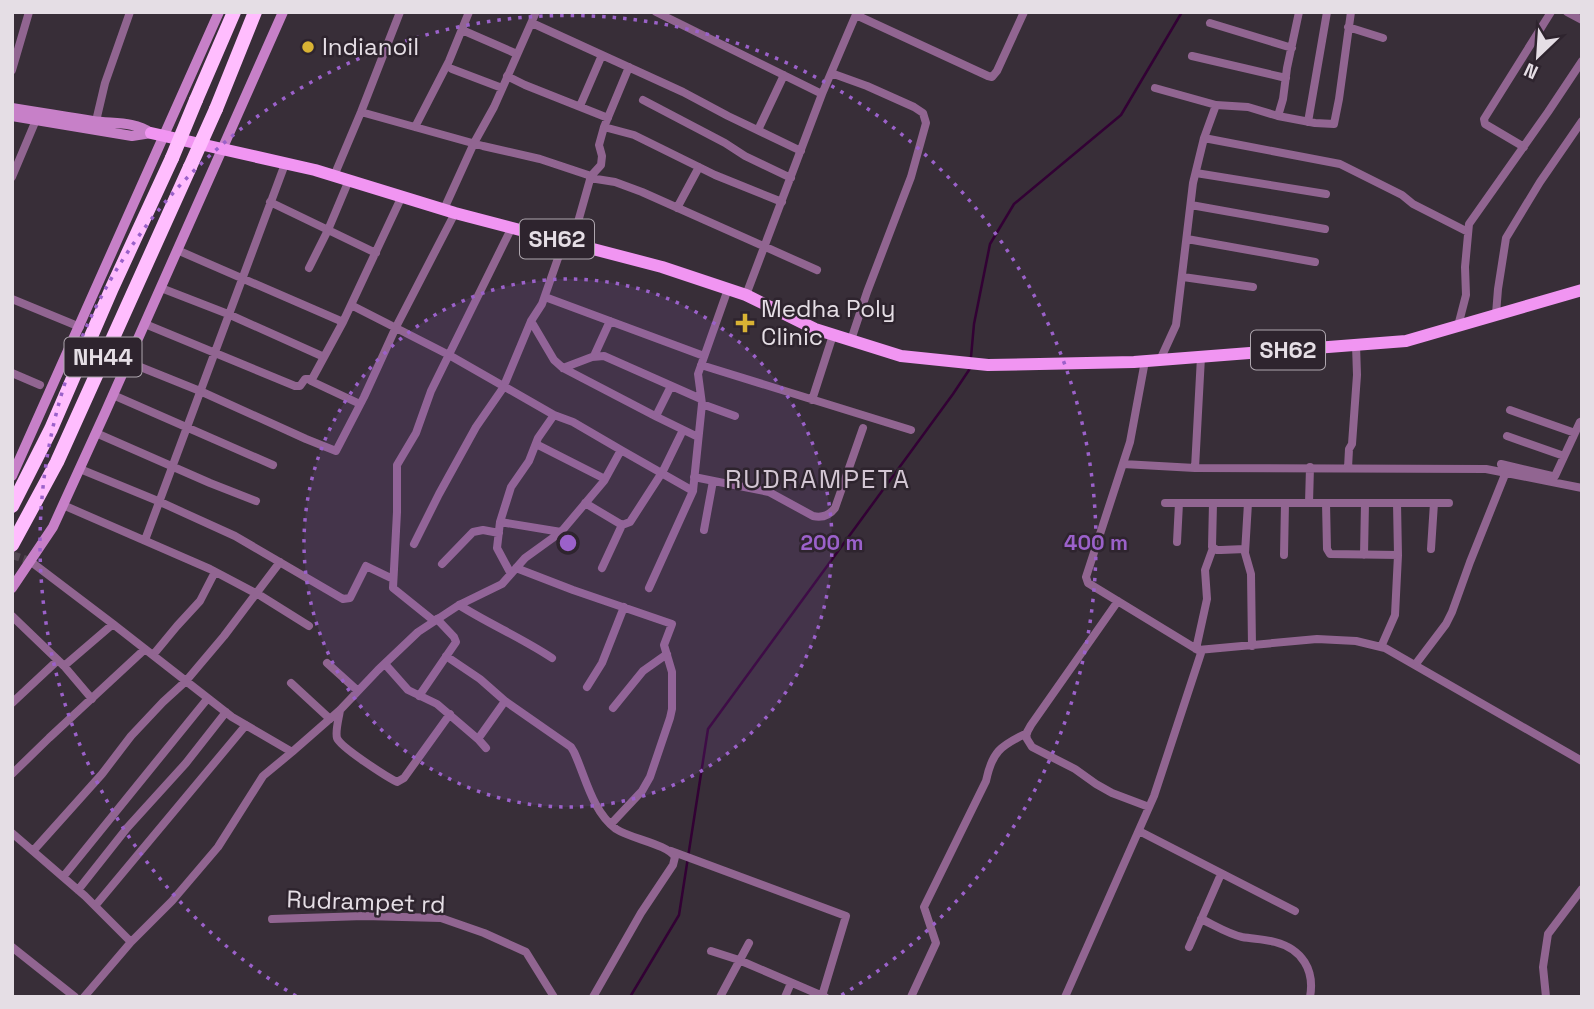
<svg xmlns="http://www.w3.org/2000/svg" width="1594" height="1009" viewBox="0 0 1594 1009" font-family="'Space Grotesk',sans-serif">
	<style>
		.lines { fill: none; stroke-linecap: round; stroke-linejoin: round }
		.stream { stroke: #320134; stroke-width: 2.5 }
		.street-tunnel { stroke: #524852; stroke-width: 8; stroke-dasharray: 8 4; stroke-linecap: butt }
		.street { stroke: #916591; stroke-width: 8 }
		.secondary { stroke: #c780c8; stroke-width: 10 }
		.primary { stroke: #f195f2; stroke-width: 12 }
		.highway { stroke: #ffbdfe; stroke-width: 14 }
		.highway-bridge { stroke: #ffbdfe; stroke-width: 14 }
		.ring { fill: none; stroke: #9b61ca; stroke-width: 3.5; stroke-dasharray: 3.5 7 }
		.poi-dot { fill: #d9b334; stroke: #2e242e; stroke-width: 2.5 }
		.labels { text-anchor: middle; stroke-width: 5; stroke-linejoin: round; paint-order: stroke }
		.shield { fill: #2e242e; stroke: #aea6ae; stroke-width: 2 }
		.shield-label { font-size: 23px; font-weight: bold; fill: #e5dee5 }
		.poi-label { font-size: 24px; fill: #e5dee5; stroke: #2e242e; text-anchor: start }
		.street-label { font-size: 24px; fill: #e5dee5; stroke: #2e242e }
		.neighbourhood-label { font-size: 26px; letter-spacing: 2px; fill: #d3c6d3; stroke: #2e242e }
		.centre { fill: #9b61ca; stroke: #2e242e; stroke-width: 3.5 }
		.ring-label { font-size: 21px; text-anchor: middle; font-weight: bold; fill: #9b61ca; stroke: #2e242e; stroke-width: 5; stroke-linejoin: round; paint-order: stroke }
	</style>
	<rect width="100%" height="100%" fill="#382e38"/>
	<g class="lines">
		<!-- stream -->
		<path class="stream" d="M971,357L974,324L990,244L1014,204L1121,115L1182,12
			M630,997L679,915L708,729L953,394L971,367"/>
		<!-- street-tunnel -->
		<path class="street-tunnel" d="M12,555L30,561"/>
		<!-- street -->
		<path class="street" d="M656,12L822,94
			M1567,12L1582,20
			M856,15L988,76L992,77L997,71L1024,12
			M532,23L602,55L580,106
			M1210,23L1292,48
			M1348,27L1383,38
			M462,30L517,54
			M602,55L683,92L728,116L801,151
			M1192,56L1286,78
			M452,69L502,88
			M12,70L29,12
			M831,73L867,86L914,107L923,113L926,123L911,177L867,292L851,340
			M507,76L525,85L608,118
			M1155,88L1216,105
			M643,100L725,143L745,156L791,178
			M361,112L483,146L540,159L591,176
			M1278,116L1315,123L1334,124L1339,99L1351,12
			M96,121L105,83L130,12
			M1308,122L1327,12
			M415,127L449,61L469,12
			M604,127L634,135L715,175L782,202
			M758,130L784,75
			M1204,138L1340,164L1402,195L1413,204L1468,232
			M1524,147L1485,124L1484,119L1551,12
			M1196,173L1326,194
			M334,176L361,112L400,12
			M12,177L36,120
			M590,178L615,182L642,192L817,270
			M270,202L376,253
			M1191,205L1325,229
			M677,208L699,167
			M444,209L474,143L494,107L536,12
			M1187,239L1315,262
			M564,241L542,304L531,321L554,360L563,368L657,417L698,437
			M572,243L591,176L601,165L602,156L599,145L604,127L629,67
			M177,250L343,322
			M309,268L328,230L349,180
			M1183,277L1253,287
			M161,288L228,314L324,357
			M746,295L822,94L857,12
			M545,297L704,356
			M12,299L80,327
			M351,305L449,355L554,415
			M1496,314L1498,289L1506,238L1540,182L1582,121
			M145,324L295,386H300L305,379H312
			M1458,326L1466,295L1465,267L1469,224L1548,112L1582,61
			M594,356L610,321
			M1160,360L1176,325L1193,183L1204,138L1216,105L1248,107L1278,116L1283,99L1287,68L1299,12
			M1145,361L1130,442L1086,577L1088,583L1198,650L1317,639L1356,641L1385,648L1582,761
			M128,362L200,391L306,439L336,451L364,397L396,327L455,213
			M701,365L911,430
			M563,368L592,357L604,356L701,399
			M12,373L40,385
			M113,395L273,465
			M812,400L833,335
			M360,404L311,381L343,322L402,196
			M702,404L735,416
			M1510,410L1575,433
			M656,416L671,386
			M96,433L210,483L256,501
			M1507,436L1564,456
			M536,444L605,479
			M621,450L693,491
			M1123,464L1195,468L1486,469L1582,488
			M1501,464L1552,476H1555L1580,422L1582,421
			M1195,468L1201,357
			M1348,468L1349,449L1352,444L1357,375L1356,345
			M80,469L158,501L235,536L343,599L350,598L366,566L393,579
			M694,477L769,492L813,516C822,518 829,516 835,508L863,428
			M585,503L622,525L602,568
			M1165,503H1449
			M1213,503L1212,547L1217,550H1221L1245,549
			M1248,503L1245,553L1251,574L1252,646
			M1309,503L1310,467
			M1326,503L1327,549L1330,554L1398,555
			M63,505L210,569L261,596L309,626
			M500,522L561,532
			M622,525L630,522L663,471L683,430
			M704,530L713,481
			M145,540L285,164
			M1177,542L1179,503
			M414,544L439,494L476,427L503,388L531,321
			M1431,549L1434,503
			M1284,555L1285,503
			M1364,555L1365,503
			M30,561L113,624L232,717L292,752L340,710L378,670L418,632L459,605L502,584L525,558L561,532L604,481L621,450L573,422L554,415L538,438L529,461L511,487L500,522L497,548L511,574
			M442,564L473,532L483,530L499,533
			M516,568L573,590L672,624L664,645L672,672V709L670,718L650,777L642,791L611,824
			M649,588L693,491L702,404L698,374L728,289
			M1118,601L1031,725L1026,734L1027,739L1032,747L1075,769L1096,784L1112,793L1149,807
			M459,605C489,624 522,638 552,658
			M12,616L64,666L113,624
			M434,621L393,588L397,512V465L416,433L431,391L512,227
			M1381,647L1395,615L1398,555L1397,503
			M1196,649L1207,599L1205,570L1213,548
			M153,655L177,626L200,601L215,572
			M446,656L480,679L505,701L478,739
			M327,663L358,691
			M385,664L408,690L437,704L479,740L486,748
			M1415,665L1446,624L1452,612L1470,562L1506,472
			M64,666L92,699
			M291,683L330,719
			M587,687L602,663L624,607
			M419,696L456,642L454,637L437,619
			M505,701L571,747L574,752C586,778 592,811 616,829C631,839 667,844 675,857L673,865L641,913L593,997
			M12,703L58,660
			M613,708L643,671L667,654
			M340,710C339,718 335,731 337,738C340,747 387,777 397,782L404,778L450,714
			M12,774L49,738L145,649
			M1139,831L1295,911
			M12,833L85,896L131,942L172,901L218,847L263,776L292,752
			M33,851L102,774L131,736L163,702L186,681L224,636L280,562
			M671,851L846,916L822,996
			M63,877L208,698
			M78,890L127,828L186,763L226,712
			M95,906L246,725
			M272,919L364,916L441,918L484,933L526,952L554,997
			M1201,919C1214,925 1228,934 1242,937C1253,939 1264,939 1275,942C1302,949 1315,970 1310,997
			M12,947L75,997
			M1189,947L1221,874
			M711,951L739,960L825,997
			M84,997L131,942
			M720,997L749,943
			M785,997L791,983
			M911,997L936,943L924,907L986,781C992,752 1000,746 1027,733
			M1065,997L1154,796L1202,650
			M1546,997L1543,967L1548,934L1582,889"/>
		<!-- secondary -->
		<path class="secondary" d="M12,108C39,112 66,117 93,121C113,124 134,121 151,133
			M12,116L132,136L151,133
			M12,476L219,12
			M12,588L53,527L105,413L283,12"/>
		<!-- primary -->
		<path class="primary" d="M151,133L315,170L455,213L662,267L746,295L815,329L901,356L988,365L1134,362L1406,341L1582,290"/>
		<!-- highway -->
		<path class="highway" d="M196,100L234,12
			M216,109L255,12
			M12,506L51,429L112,288L172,158
			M12,545L57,462L190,167"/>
		<!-- highway-bridge -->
		<path class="highway-bridge" d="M172,158L196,100
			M190,167L216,109"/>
	</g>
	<!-- distance rings -->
	<circle cx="568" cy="543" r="264" fill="#9b61ca" fill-opacity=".12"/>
	<g class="ring">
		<circle cx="568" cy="543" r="264"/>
		<path d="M296 996A528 528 0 1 1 840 996"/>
	</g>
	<!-- markers -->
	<g class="poi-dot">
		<circle cx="308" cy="47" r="7"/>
		<path d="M741.5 312.5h7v7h7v7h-7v7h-7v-7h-7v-7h7z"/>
	</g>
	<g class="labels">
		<!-- shield labels -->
		<g class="shield">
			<rect x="520" y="219.5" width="74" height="39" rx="5"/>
			<rect x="1251" y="330.5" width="74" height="39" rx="5"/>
			<rect x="64.5" y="337.5" width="77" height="39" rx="5"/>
		</g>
		<g class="shield-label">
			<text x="557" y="247">SH62</text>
			<text x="1288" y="358">SH62</text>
			<text x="103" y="365">NH44</text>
		</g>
		<!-- poi labels -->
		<g class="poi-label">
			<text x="322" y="55">Indianoil</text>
			<text x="761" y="317">Medha Poly<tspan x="761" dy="28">Clinic</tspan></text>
		</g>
		<!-- street labels -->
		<g class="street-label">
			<text transform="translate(366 902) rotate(2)" y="8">Rudrampet rd</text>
		</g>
		<!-- neighbourhood labels -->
		<g class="neighbourhood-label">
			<text x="818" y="488">RUDRAMPETA</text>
		</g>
	</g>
	<circle cx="568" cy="543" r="10" class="centre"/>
	<g class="ring-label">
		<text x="832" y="550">200 m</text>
		<text x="1096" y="550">400 m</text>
	</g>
	<!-- border -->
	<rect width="1594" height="1009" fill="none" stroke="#e5dee5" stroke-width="28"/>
	<!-- north arrow -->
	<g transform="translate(1538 56) rotate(205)" stroke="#2e242e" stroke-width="5" paint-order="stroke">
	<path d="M0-5L12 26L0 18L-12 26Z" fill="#e5dee5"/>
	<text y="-10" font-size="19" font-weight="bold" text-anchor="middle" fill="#e5dee5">N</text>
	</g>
</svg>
